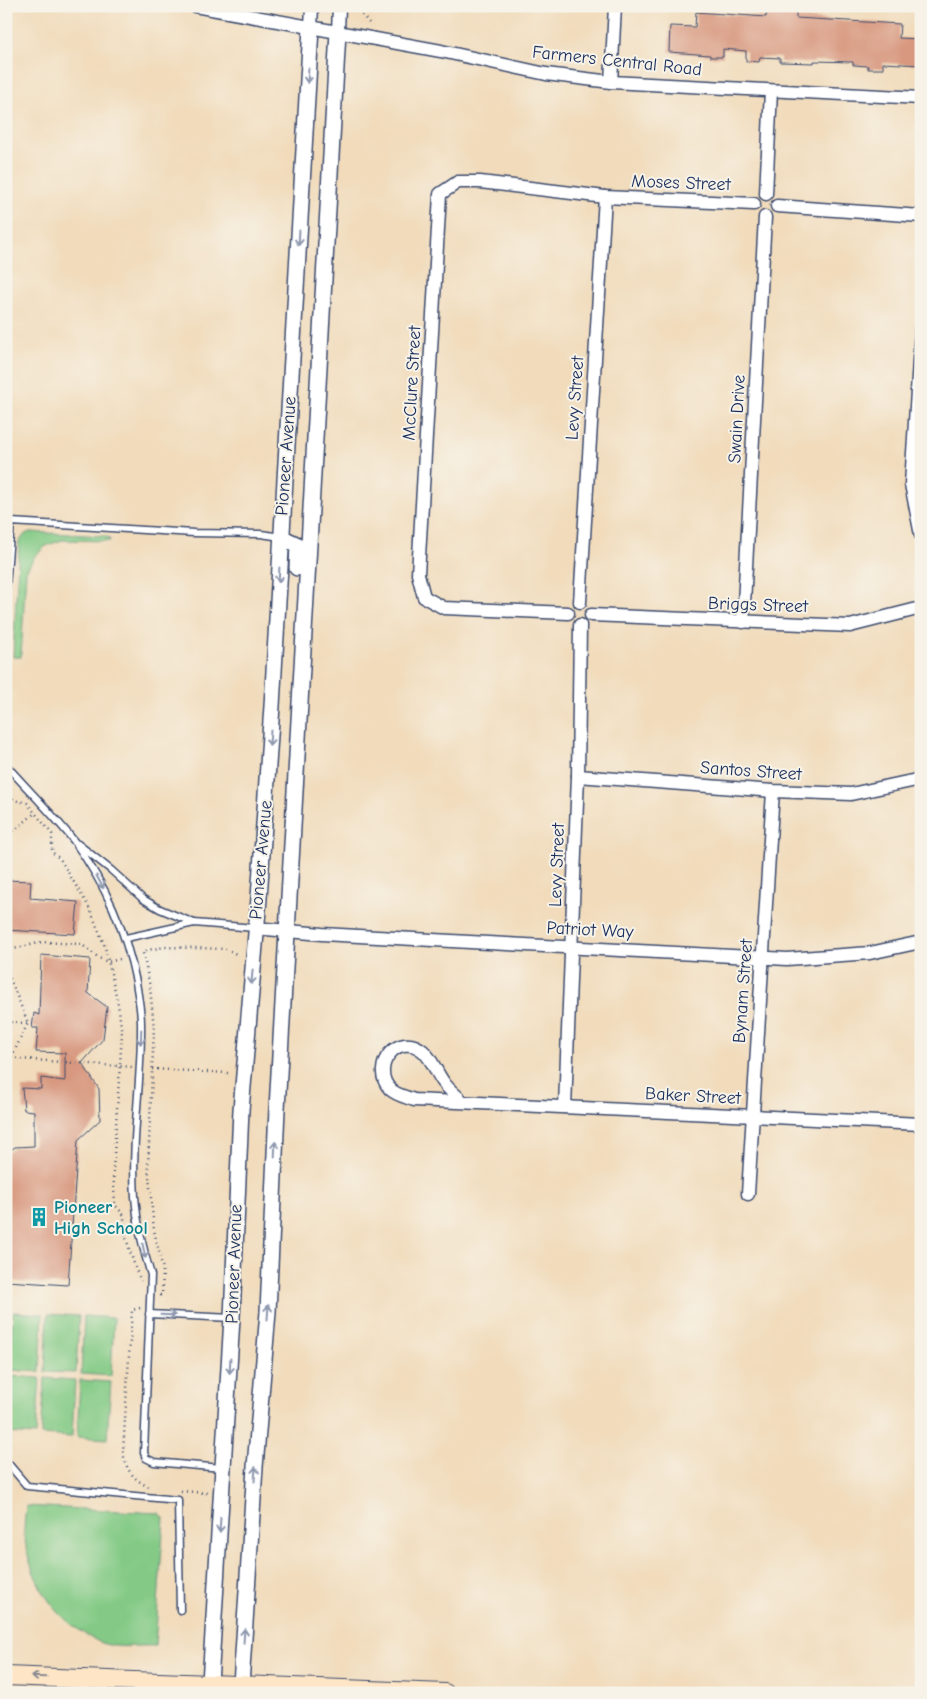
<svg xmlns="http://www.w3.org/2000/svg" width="927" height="1699" viewBox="0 0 927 1699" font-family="'Comic Neue',sans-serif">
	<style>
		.green { fill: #84ca86; stroke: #507c72 }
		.building { fill: #d8987f }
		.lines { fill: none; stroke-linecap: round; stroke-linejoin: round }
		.service-casing { stroke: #3b496c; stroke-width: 9 }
		.minor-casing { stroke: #3b496c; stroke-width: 15 }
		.tertiary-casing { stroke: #3b496c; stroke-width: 18 }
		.secondary-casing { stroke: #3b496c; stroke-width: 20 }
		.path { stroke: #3b496c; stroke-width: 2.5; stroke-dasharray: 1 4; stroke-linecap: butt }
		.service { stroke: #fff; stroke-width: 6 }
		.minor { stroke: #fff; stroke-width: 12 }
		.tertiary { stroke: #fff; stroke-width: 15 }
		.secondary { stroke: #fde5c5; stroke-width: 18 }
		.oneway { stroke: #8d97ae }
		.oneway2 { stroke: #8c8a92 }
		.labels { text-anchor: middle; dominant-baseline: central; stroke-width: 4; stroke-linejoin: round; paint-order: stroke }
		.street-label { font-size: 18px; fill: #1b2f5e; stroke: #f7f3e8 }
		.culture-label { font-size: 18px; font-weight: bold; fill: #0d838f; stroke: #f7f3e8; text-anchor: start }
	</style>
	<rect width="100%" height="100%" fill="#f7f3e8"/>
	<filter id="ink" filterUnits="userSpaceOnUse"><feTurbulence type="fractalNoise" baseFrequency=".02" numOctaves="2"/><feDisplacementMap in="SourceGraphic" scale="10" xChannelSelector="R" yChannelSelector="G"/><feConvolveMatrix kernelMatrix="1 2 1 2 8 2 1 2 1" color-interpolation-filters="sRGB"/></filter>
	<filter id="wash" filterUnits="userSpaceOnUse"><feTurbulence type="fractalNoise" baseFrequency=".0096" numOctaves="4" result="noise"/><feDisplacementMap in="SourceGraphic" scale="20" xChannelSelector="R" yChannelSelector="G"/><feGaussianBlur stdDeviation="1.12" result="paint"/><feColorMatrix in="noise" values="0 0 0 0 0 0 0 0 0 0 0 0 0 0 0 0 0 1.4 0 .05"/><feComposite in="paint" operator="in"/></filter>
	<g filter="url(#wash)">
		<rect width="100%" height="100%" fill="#f1dbbb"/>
		<g class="green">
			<polygon points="30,532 104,536 109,538 110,541 62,540 46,546 35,556 26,571 21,657 13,657 19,542 25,534"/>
			<polygon points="13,1312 43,1314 40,1372 9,1370"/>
			<polygon points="48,1314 79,1316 76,1373 45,1372"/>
			<polygon points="84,1316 114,1318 111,1376 81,1374"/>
			<polygon points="9,1376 40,1378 36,1435 6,1433"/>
			<polygon points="45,1378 75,1380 72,1437 41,1435"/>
			<polygon points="80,1380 111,1382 107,1439 77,1437"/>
			<path d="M26 1506 159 1513 164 1518 155 1646C141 1645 122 1648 109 1645 98 1643 84 1634 75 1627 45 1605 28 1570 24 1533 24 1524 25 1515 26 1506Z"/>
		</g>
		<g id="blocks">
			<g class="building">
				<polygon points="767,8 796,10 796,18 900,24 899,38 921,39 921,65 883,63 883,69 868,69 868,66 853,65 853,62 814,61 814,63 780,62 780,58 760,57 759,62 746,61 746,51 723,49 723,57 710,57 710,55 669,52 670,26 695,27 696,12 766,17"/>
				<polygon points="6,880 31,881 30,898 78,902 75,934 6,930"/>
				<polygon points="41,955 90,959 88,993 107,1007 103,1039 82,1063 99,1089 100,1120 78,1140 68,1285 6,1281 6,1153 15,1147 34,1146 34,1111 24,1110 22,1088 41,1089 41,1078 65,1081 65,1053 36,1052 38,1028 32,1028 34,1013 39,1015"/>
			</g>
		</g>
	</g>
	<g filter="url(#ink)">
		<use href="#blocks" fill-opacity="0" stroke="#3b496c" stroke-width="1"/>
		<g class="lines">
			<g class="service-casing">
				<g id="service">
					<polyline points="6,587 11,522 194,533 261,534 281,537"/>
					<path d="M6 765C28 790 54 815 74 841 106 886 125 928 136 982 138 996 141 1009 141 1023 142 1081 131 1139 135 1197 137 1223 143 1250 151 1275L144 1453 146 1458 154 1462 222 1468"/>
					<polyline points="78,844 111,870 143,899 160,909 194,923"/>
					<polyline points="126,938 194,923 255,928"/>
					<polyline points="149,1314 232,1318"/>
					<polyline points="6,1461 27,1486 178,1500 180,1610"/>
				</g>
			</g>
			<g class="minor-casing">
				<g id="minor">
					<polyline points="195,6 441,51 546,74 611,82 921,98"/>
					<polyline points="311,28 312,6"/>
					<polyline points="338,32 339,6"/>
					<polyline points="611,82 615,6"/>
					<polyline points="766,194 771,91"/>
					<polyline points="777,206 921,216"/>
					<polyline points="921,329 911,484 921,535"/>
					<polyline points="580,602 605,197"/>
					<polyline points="568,613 444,608 424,597 418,574 440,194 458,182 480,182 605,197 754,204"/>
					<polyline points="591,615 850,626 921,608"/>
					<polyline points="743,622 765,217"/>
					<polyline points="578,776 773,791 851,794 921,779"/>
					<polyline points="255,928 322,934 787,959 870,953 921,942"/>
					<path d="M463 1102C457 1096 449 1090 444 1083 436 1073 433 1060 423 1051 399 1030 369 1066 390 1089 396 1095 406 1097 414 1100L921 1124"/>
					<polyline points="565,1107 578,776 580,625"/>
					<polyline points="748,1194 773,791"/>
				</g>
			</g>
			<g class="tertiary-casing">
				<g id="tertiary">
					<polyline points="281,537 298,545 297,568"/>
					<polyline points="210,1683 232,1318 241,1110 259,898 272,706 311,28"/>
					<polyline points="241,1685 255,1467 268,1312 277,1109 338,32"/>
				</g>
			</g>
			<g class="secondary-casing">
				<polyline id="secondary" points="6,1676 445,1693"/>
			</g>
			<g class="path">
				<polyline points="357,6 362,15 369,23"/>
				<polyline points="6,791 14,800 27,803 52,834 52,852 60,859 90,909 105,947 118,1004 122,1034 113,1170 115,1205 124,1215 125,1235 136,1270 141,1281"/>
				<polyline points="6,838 35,813"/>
				<polyline points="6,951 42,942 81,944 99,958 108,962 120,959"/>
				<polyline points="6,969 28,1023 11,1058"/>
				<polyline points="6,1022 28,1023"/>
				<polyline points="6,1058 132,1067"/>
				<polyline points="152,1069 228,1073"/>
				<polyline points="160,1295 162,1295 163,1270 154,1230 148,1166 154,1028 150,987 143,953 147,950 165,947 226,949 236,954"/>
				<path d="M140 1308 132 1310 123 1451C125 1468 132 1479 149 1487"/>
				<polyline points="181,1491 207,1493"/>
			</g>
			<use href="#service" class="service"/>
			<use href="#minor" class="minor"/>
			<use href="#tertiary" class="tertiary"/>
			<use href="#secondary" class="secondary"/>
		</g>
		<defs><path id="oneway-shaft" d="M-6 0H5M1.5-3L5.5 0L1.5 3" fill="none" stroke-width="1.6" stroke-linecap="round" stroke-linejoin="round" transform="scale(1.25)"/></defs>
		<g class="oneway">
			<use href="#oneway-shaft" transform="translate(308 76) rotate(93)"/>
			<use href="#oneway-shaft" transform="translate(299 238) rotate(93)"/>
			<use href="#oneway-shaft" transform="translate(279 575) rotate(93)"/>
			<use href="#oneway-shaft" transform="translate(270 738) rotate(94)"/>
			<use href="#oneway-shaft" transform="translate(100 882) rotate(61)"/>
			<use href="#oneway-shaft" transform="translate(252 977) rotate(95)"/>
			<use href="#oneway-shaft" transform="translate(141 1037) rotate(92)"/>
			<use href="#oneway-shaft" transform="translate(275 1149) rotate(-88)"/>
			<use href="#oneway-shaft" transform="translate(144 1251) rotate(78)"/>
			<use href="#oneway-shaft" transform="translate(268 1312) rotate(-86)"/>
			<use href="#oneway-shaft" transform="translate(168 1315) rotate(2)"/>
			<use href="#oneway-shaft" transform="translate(230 1366) rotate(93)"/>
			<use href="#oneway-shaft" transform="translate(255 1474) rotate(-86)"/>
			<use href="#oneway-shaft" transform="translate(220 1525) rotate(94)"/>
			<use href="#oneway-shaft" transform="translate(244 1636) rotate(-86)"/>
		</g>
		<use class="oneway2" href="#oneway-shaft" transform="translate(39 1677) rotate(-178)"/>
	</g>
	<defs>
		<g id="building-bare" transform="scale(1.5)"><path d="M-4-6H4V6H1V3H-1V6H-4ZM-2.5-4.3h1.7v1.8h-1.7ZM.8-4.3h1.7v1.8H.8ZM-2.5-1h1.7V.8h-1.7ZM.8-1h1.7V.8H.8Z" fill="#0f9aa8" stroke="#f7f3e8" stroke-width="2.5" paint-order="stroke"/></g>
	</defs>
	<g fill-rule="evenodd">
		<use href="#building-bare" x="39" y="1217"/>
	</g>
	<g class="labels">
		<g class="street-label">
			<text transform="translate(617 61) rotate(6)">Farmers Central Road</text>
			<text transform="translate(681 183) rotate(2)">Moses Street</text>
			<text transform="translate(412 383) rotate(-87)">McClure Street</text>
			<text transform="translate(575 398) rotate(-86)">Levy Street</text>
			<text transform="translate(737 419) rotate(-87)">Swain Drive</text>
			<text transform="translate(286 456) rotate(-86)">Pioneer Avenue</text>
			<text transform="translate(758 605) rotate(2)">Briggs Street</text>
			<text transform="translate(751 771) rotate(4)">Santos Street</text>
			<text transform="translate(261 860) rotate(-85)">Pioneer Avenue</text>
			<text transform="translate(557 865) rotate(-88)">Levy Street</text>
			<text transform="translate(590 930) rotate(3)">Patriot Way</text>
			<text transform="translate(743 991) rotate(-86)">Bynam Street</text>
			<text transform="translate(693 1096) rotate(3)">Baker Street</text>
			<text transform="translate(234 1264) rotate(-88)">Pioneer Avenue</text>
		</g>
		<g class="culture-label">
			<text x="54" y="1207">Pioneer<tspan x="54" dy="21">High School</tspan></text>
		</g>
	</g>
	<rect width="927" height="1699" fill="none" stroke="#f7f3e8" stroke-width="25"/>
</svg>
